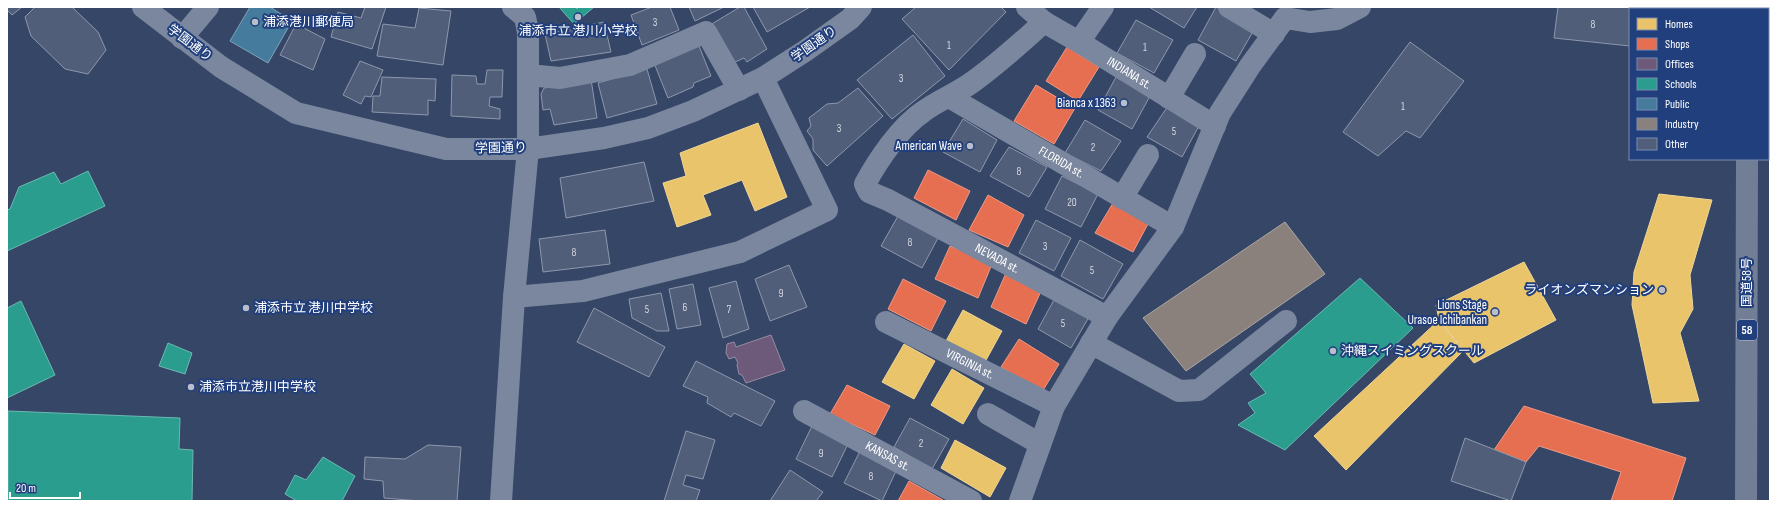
<svg xmlns="http://www.w3.org/2000/svg" width="1777" height="508" viewBox="0 0 1777 508" font-family="'Sofia Sans Condensed','Noto Sans JP',sans-serif">
	<style>
		.homes { fill: #e9c46a; stroke: #f0d697 }
		.shops { fill: #e76f51; stroke: #ee9a85 }
		.offices { fill: #6d597a; stroke: #998ba2 }
		.schools { fill: #2a9d8f; stroke: #6abab1 }
		.public { fill: #457b9d; stroke: #7da3ba }
		.industry { fill: #8a817c; stroke: #ada7a3 }
		.building { fill: #515e79; stroke: #8e98ad }
		.lines { fill: none; stroke-linecap: round; stroke-linejoin: round }
		.minor { stroke: #7a879e; stroke-width: 22 }
		.highway { stroke: #727d96; stroke-width: 22 }
		.poi-dot { fill: #b9beca; stroke: #213f7c; stroke-width: 1.5 }
		.labels { text-anchor: middle; dominant-baseline: central; stroke-width: 4; stroke-linejoin: round; paint-order: stroke }
		.number-label { font-size: 11px; fill: #d4d7de }
		.shield { fill: #213f7c; stroke: #bcc5d8; stroke-width: 1 }
		.shield-label { font-size: 12px; font-weight: bold; fill: #fff }
		.poi-label { font-size: 13px; fill: #fff; stroke: #213f7c; text-anchor: start }
		.street-label { font-size: 13px; fill: #fff; stroke: #213f7c }
	</style>
	<rect width="100%" height="100%" fill="#364667"/>
	<g class="homes">
		<polygon points="758,123 787,197 755,211 742,180 703,195 711,215 677,227 663,183 686,176 680,153"/>
		<polygon points="1659,194 1712,200 1690,275 1693,309 1680,333 1699,401 1653,403 1632,305 1634,272"/>
		<polygon points="1524,262 1556,320 1474,363 1439,320 1436,305"/>
		<polygon points="963,310 1002,331 985,362 946,341"/>
		<polygon points="1439,320 1463,351 1346,470 1314,436"/>
		<polygon points="904,344 935,361 914,399 882,382"/>
		<polygon points="952,369 984,388 963,424 931,405"/>
		<polygon points="955,440 1006,468 990,497 941,468"/>
	</g>
	<g class="shops">
		<polygon points="1067,47 1099,67 1078,101 1046,81"/>
		<polygon points="1036,85 1075,108 1054,144 1014,121"/>
		<polygon points="928,170 970,191 956,220 914,198"/>
		<polygon points="988,195 1024,215 1008,247 969,230"/>
		<polygon points="1113,203 1149,222 1133,252 1095,233"/>
		<polygon points="950,246 992,264 978,298 935,279"/>
		<polygon points="1006,273 1042,289 1026,324 991,307"/>
		<polygon points="903,279 946,301 931,331 888,309"/>
		<polygon points="1019,339 1059,364 1042,392 1001,367"/>
		<polygon points="847,385 890,406 875,435 830,414"/>
		<polygon points="1524,406 1686,458 1672,501 1611,501 1621,472 1539,446 1526,462 1494,450"/>
		<polygon points="909,481 943,500 942,501 898,501"/>
	</g>
	<polygon class="offices" points="771,335 785,370 746,383 742,375 739,374 737,365 738,363 735,357 729,359 726,353 727,344 734,342 736,347"/>
	<g class="schools">
		<polygon points="559,7 575,7 577,9 579,7 594,7 574,24"/>
		<polygon points="88,171 105,206 7,251 7,210 10,209 19,187 54,172 61,184"/>
		<polygon points="1360,278 1413,328 1285,450 1238,425 1255,413 1248,403 1266,393 1250,374"/>
		<polygon points="21,301 55,375 7,398 7,308"/>
		<polygon points="168,343 192,353 185,374 159,366"/>
		<polygon points="8,411 180,418 179,449 193,450 192,501 8,501"/>
		<polygon points="323,457 355,476 342,501 297,501 285,494 295,475 306,480"/>
	</g>
	<polygon class="public" points="250,7 270,7 292,21 268,63 230,41"/>
	<polygon class="industry" points="1285,222 1325,274 1186,371 1143,318"/>
	<g class="building">
		<polygon points="7,7 22,7 12,15 7,10"/>
		<polygon points="35,7 72,7 98,32 106,50 88,74 65,69 31,36 25,17"/>
		<polygon points="365,7 386,7 372,49 331,37 338,12 361,18"/>
		<polygon points="652,7 670,7 679,30 642,45 631,15"/>
		<polygon points="689,7 724,7 695,21"/>
		<polygon points="740,7 744,7 767,49 747,62 744,58 733,63 710,25"/>
		<polygon points="753,7 810,7 767,32"/>
		<polygon points="916,7 1001,7 1006,12 949,70 902,19"/>
		<polygon points="1149,7 1197,7 1184,28"/>
		<polygon points="1216,7 1255,28 1236,61 1198,40"/>
		<polygon points="1558,7 1658,7 1658,9 1630,9 1630,46 1554,38"/>
		<polygon points="419,8 451,11 443,65 377,56 383,24 415,28"/>
		<polygon points="1136,20 1173,40 1154,73 1117,53"/>
		<polygon points="604,22 611,52 551,61 545,34"/>
		<polygon points="296,24 325,39 313,70 280,55"/>
		<polygon points="913,35 945,76 892,119 857,80"/>
		<polygon points="1410,42 1464,81 1420,138 1406,131 1378,156 1343,132"/>
		<polygon points="699,46 711,76 694,83 693,87 668,98 654,63"/>
		<polygon points="360,61 383,70 371,97 365,96 361,104 343,95"/>
		<polygon points="647,69 657,104 607,118 598,83"/>
		<polygon points="487,70 503,70 502,97 490,97 489,106 500,109 500,119 451,116 452,75 476,76 477,84 485,84"/>
		<polygon points="382,77 436,79 435,101 428,100 428,115 372,112 373,96 380,96"/>
		<polygon points="1116,77 1150,96 1132,129 1098,110"/>
		<polygon points="591,79 597,118 554,125 550,109 543,110 541,94 544,88"/>
		<polygon points="858,88 883,116 827,166 813,150 813,139 807,131 811,126 809,118 827,104 838,103"/>
		<polygon points="1168,106 1200,124 1182,157 1147,137"/>
		<polygon points="963,119 997,140 980,172 943,152"/>
		<polygon points="1085,120 1121,141 1101,171 1065,153"/>
		<polygon points="1009,147 1047,167 1029,197 990,176"/>
		<polygon points="644,162 654,201 566,218 560,178"/>
		<polygon points="1062,176 1098,194 1081,227 1045,209"/>
		<polygon points="898,216 938,238 922,268 881,246"/>
		<polygon points="1036,220 1071,238 1054,271 1019,253"/>
		<polygon points="605,230 610,264 543,272 539,239"/>
		<polygon points="1080,240 1123,264 1103,299 1061,276"/>
		<polygon points="789,265 807,307 770,321 755,279"/>
		<polygon points="736,281 749,329 723,338 709,288"/>
		<polygon points="693,284 701,325 677,329 669,289"/>
		<polygon points="661,293 669,331 657,331 632,318 629,299"/>
		<polygon points="1055,298 1089,317 1071,348 1038,329"/>
		<polygon points="594,308 665,347 649,377 577,342"/>
		<polygon points="696,361 775,401 761,426 734,413 731,417 707,403 708,397 683,386"/>
		<polygon points="910,418 949,439 932,469 894,447"/>
		<polygon points="812,426 847,446 832,477 796,459"/>
		<polygon points="686,431 715,440 703,479 686,475 683,485 700,490 696,501 664,501"/>
		<polygon points="1465,438 1526,462 1511,501 1451,481"/>
		<polygon points="428,445 461,447 457,501 420,501 384,498 383,481 364,479 365,457 405,459"/>
		<polygon points="860,451 897,469 882,501 844,483"/>
		<polygon points="790,470 823,492 816,501 770,501"/>
	</g>
	<g class="lines">
		<g class="minor">
			<polyline points="143,7 221,67 296,113 446,149 528,149 604,138 648,128 693,111 763,78 805,51 850,19 861,7"/>
			<path id="s1" d="M1027 7 1044 22 1079 42 1215 126"/>
			<polyline points="1229,7 1274,34"/>
			<path id="s2" d="M1044 22C1021 43 999 63 974 81 958 93 939 100 924 111 900 127 878 160 865 184L869 192 888 200 1107 317"/>
			<polyline points="182,38 208,7"/>
			<polyline points="1079,42 1103,7"/>
			<polyline points="528,75 560,78 630,65 706,32 739,90"/>
			<path id="s3" d="M949 97 1173 227"/>
			<polyline points="1169,98 1195,54"/>
			<polyline points="1122,198 1148,155"/>
			<polyline points="514,297 583,291 740,252 827,210 763,78"/>
			<path id="s4" d="M886 322 1054 406"/>
			<polyline points="1091,343 1179,391 1199,390 1286,321"/>
			<path id="s5" d="M804 411 971 501"/>
			<polyline points="988,414 1040,444"/>
			<polyline points="501,501 514,297 528,149 528,32 525,17 513,7"/>
			<polyline points="1020,501 1054,406 1107,317 1173,227 1220,113 1250,66 1285,18 1310,22 1337,19 1360,7"/>
		</g>
		<g class="highway">
			<polyline points="1748,9 1748,7"/>
			<polyline points="1746,501 1747,159"/>
		</g>
	</g>
	<g class="poi-dot">
		<circle cx="578" cy="17" r="4"/>
		<circle cx="255" cy="22" r="4"/>
		<circle cx="1124" cy="103" r="4"/>
		<circle cx="970" cy="146" r="4"/>
		<circle cx="1662" cy="290" r="4"/>
		<circle cx="246" cy="308" r="4"/>
		<circle cx="1495" cy="312" r="4"/>
		<circle cx="1333" cy="351" r="4"/>
		<circle cx="191" cy="387" r="4"/>
	</g>
	<g class="labels">
		<g class="number-label">
			<text x="655" y="22">3</text>
			<text x="1593" y="24">8</text>
			<text x="949" y="45">1</text>
			<text x="1145" y="47">1</text>
			<text x="901" y="78">3</text>
			<text x="1403" y="106">1</text>
			<text x="839" y="128">3</text>
			<text x="1174" y="131">5</text>
			<text x="1093" y="147">2</text>
			<text x="1019" y="171">8</text>
			<text x="1072" y="202">20</text>
			<text x="910" y="242">8</text>
			<text x="1045" y="246">3</text>
			<text x="574" y="252">8</text>
			<text x="1092" y="270">5</text>
			<text x="781" y="293">9</text>
			<text x="685" y="307">6</text>
			<text x="647" y="309">5</text>
			<text x="729" y="309">7</text>
			<text x="1063" y="323">5</text>
			<text x="921" y="443">2</text>
			<text x="821" y="453">9</text>
			<text x="871" y="476">8</text>
		</g>
		<rect class="shield" x="1737" y="320" width="20" height="20" rx="3"/>
		<g class="shield-label">
			<text x="1747" y="330">58</text>
		</g>
		<g class="poi-label">
			<text x="263" y="22">浦添港川郵便局</text>
			<text x="578" y="31" text-anchor="middle">浦添市立 港川小学校</text>
			<text x="1116" y="103" text-anchor="end">Bianca x 1363</text>
			<text x="962" y="146" text-anchor="end">American Wave</text>
			<text x="1654" y="290" text-anchor="end">ライオンズマンション</text>
			<text x="1487" y="305" text-anchor="end">Lions Stage<tspan x="1487" dy="15">Urasoe Ichibankan</tspan></text>
			<text x="254" y="308">浦添市立 港川中学校</text>
			<text x="1341" y="351">沖縄スイミングスクール</text>
			<text x="199" y="387">浦添市立港川中学校</text>
		</g>
		<g class="street-label">
			<text transform="translate(190 43) rotate(37)">学園通り</text>
			<text transform="translate(814 44) rotate(-35)">学園通り</text>
			<text stroke="none"><textPath href="#s1" startOffset="122">INDIANA st.</textPath></text>
			<text transform="translate(501 148) rotate(-1)">学園通り</text>
			<text stroke="none"><textPath href="#s3" startOffset="130">FLORIDA st.</textPath></text>
			<text stroke="none"><textPath href="#s2" startOffset="398">NEVADA st.</textPath></text>
			<text transform="translate(1747 282) rotate(-90)">国道58号</text>
			<text stroke="none"><textPath href="#s4" startOffset="94">VIRGINIA st.</textPath></text>
			<text stroke="none"><textPath href="#s5" startOffset="95">KANSAS st.</textPath></text>
		</g>
	</g>
	<rect width="1777" height="508" fill="none" stroke="#ffffff" stroke-width="16"/>
	<rect x="1629" y="8" width="140" height="152" fill="#213f7c" stroke="#7a8cb0"/>
	<rect x="1637" y="18" width="20" height="12" fill="#e9c46a" stroke="#7a8cb0"/>
	<text x="1665" y="28" font-size="12" fill="#ffffff">Homes</text>
	<rect x="1637" y="38" width="20" height="12" fill="#e76f51" stroke="#7a8cb0"/>
	<text x="1665" y="48" font-size="12" fill="#ffffff">Shops</text>
	<rect x="1637" y="58" width="20" height="12" fill="#6d597a" stroke="#7a8cb0"/>
	<text x="1665" y="68" font-size="12" fill="#ffffff">Offices</text>
	<rect x="1637" y="78" width="20" height="12" fill="#2a9d8f" stroke="#7a8cb0"/>
	<text x="1665" y="88" font-size="12" fill="#ffffff">Schools</text>
	<rect x="1637" y="98" width="20" height="12" fill="#457b9d" stroke="#7a8cb0"/>
	<text x="1665" y="108" font-size="12" fill="#ffffff">Public</text>
	<rect x="1637" y="118" width="20" height="12" fill="#8a817c" stroke="#7a8cb0"/>
	<text x="1665" y="128" font-size="12" fill="#ffffff">Industry</text>
	<rect x="1637" y="138" width="20" height="12" fill="#515e79" stroke="#7a8cb0"/>
	<text x="1665" y="148" font-size="12" fill="#ffffff">Other</text>
	<path d="M10 492v6h70v-6" fill="none" stroke="#ffffff" stroke-width="2"/>
	<text x="16" y="492" font-size="12" fill="#ffffff" stroke="#213f7c" stroke-width="3" paint-order="stroke">20 m</text>
</svg>
